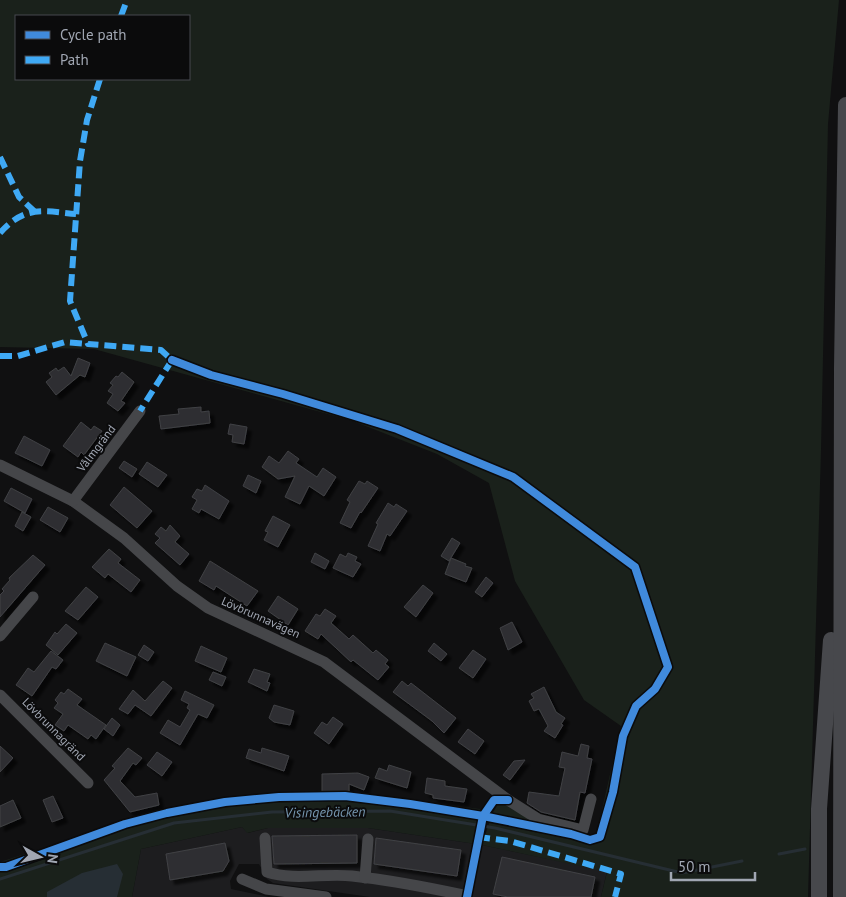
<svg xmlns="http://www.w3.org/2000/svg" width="846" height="897" viewBox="0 0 846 897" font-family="'PT Sans',sans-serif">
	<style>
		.built { fill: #1d1d1f }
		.green { fill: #1a211b; fill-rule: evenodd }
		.water { fill: #262e34 }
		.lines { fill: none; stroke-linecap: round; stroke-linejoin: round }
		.stream { stroke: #262e34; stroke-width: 3 }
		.building { fill: #2f2f31; stroke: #404145; filter: url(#shadow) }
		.minor { stroke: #454649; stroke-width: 11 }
		.highway { stroke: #47484c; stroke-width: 16 }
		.quiet { stroke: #3fa9f5; stroke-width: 6; stroke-dasharray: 12 6; stroke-linecap: butt }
		.cycleway-casing { stroke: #0b0b0c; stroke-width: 11 }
		.cycleway { stroke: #408adc; stroke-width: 8 }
		.labels { text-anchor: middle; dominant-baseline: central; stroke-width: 4; stroke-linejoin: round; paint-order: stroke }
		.street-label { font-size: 12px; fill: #a1a7b3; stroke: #0b0b0c }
		.water-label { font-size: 14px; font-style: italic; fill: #7696af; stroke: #0b0b0c }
	</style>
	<defs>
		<filter id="shadow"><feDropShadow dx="4.5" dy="4.5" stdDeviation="1" flood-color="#0009"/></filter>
	</defs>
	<rect width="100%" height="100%" fill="#101011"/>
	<g class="built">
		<polygon points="242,827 248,833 268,828 368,828 476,844 463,897 370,897 273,883 267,879 259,864 239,864 230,881 231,889 269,897 132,897 141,849"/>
		<polygon points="482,845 607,871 601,897 472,897"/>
	</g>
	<g class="green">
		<path d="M0 0H839L828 124 821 450 808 897H601L607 872 482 845 492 814 498 804H507L532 822 596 836 621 726 584 700 515 581 489 483 437 454 353 421 94 349 0 347ZM16 16H189V79H16Z"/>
		<polygon points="322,792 349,792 480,809 476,844 368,828 268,828 247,833 242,827 141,849 132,897 0,897 0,862 127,821 184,805 253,795"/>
	</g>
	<polygon class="water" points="117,864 123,874 117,897 47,897 47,892 82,873"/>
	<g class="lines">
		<g class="stream">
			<polyline points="779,854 805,849"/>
			<polyline points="0,879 174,823 272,812 390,811 495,828 682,873 742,861"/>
		</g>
	</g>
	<g class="building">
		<polygon points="78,358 90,363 85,377 80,375 56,395 46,382 52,377 49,373 56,368 58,371 64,367 71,376"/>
		<polygon points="122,372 134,382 121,401 125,403 118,411 107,403 113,394 108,391 113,385 110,383 116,376 118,377"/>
		<polygon points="201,407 201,412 209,411 210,423 161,429 159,416 179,414 178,409"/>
		<polygon points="81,422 91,430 94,426 102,431 84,455 81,452 78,457 63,446"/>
		<polygon points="230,424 247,427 244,444 232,442 233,435 228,434"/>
		<polygon points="24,436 50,450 42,466 15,453"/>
		<polygon points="288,451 299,459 296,463 317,477 323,468 336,477 324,496 309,486 300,504 285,497 295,476 278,479 262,467 269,456 279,463"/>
		<polygon points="124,461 137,469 132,477 119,468"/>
		<polygon points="147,462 167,475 158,487 139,474"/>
		<polygon points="248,475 261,481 256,493 243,486"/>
		<polygon points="359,481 365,484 367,481 378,488 361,513 360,512 351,528 340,523 350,502 347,500"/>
		<polygon points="205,485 229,501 219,519 201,509 199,513 192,509 197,500 192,497 197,489 202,491"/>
		<polygon points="124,487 152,511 137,528 110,505"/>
		<polygon points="11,488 32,499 25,513 4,501"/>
		<polygon points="388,503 394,507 396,504 407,511 390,536 387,534 380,551 368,546 378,524 376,523"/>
		<polygon points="48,507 68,518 60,532 40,520"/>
		<polygon points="22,512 31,517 23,531 15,526"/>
		<polygon points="273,516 290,525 278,547 264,540 268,532 265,531"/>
		<polygon points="170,525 180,536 175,542 189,554 180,565 155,543 160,538 155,534 161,527 166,531"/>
		<polygon points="452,538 460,543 449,561 441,556"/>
		<polygon points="109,549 121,559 118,563 140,580 131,592 108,574 105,578 92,567"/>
		<polygon points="315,553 329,561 325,569 311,562"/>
		<polygon points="348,553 357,557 355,561 361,564 353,577 333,568 340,554 346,557"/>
		<polygon points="33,555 45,565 0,617 0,595 4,591 2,589 10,580 9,578"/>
		<polygon points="451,558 466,564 465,566 472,568 466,582 445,574"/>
		<polygon points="210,561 258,591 247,606 216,586 214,590 199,581"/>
		<polygon points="486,577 493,583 482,597 475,592"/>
		<polygon points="423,585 433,593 416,617 404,607"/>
		<polygon points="86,587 98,597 78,620 65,611"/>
		<polygon points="278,596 298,609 288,625 268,611"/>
		<polygon points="325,609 336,616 331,623 349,639 353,635 373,653 376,650 388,660 385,664 389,667 378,680 353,660 351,662 321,634 318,639 305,631 316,614 320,616"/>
		<polygon points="512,622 522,642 508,650 500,628"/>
		<polygon points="66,624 77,633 58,655 46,645 55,632 57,634"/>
		<polygon points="105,643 136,657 127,676 96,661"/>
		<polygon points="434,643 447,654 441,661 428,651"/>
		<polygon points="144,645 154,652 148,661 138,655"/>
		<polygon points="201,646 227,658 221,672 195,661"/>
		<polygon points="473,650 486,659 473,678 459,668"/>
		<polygon points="51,651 63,660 56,669 52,667 32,696 16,685 28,668 34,672"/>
		<polygon points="254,669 270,674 267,682 270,683 267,691 248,682"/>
		<polygon points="213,672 226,677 222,686 209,680"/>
		<polygon points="163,681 172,688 151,716 135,705 128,714 119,709 133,690 145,701"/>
		<polygon points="402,681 408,686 411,683 456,718 444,733 432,721 393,692"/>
		<polygon points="544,687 556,712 565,718 561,724 563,725 555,738 544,731 548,726 539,709 534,711 529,701 534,698 531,694"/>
		<polygon points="68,689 82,699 77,705 106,725 96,739 91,735 88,739 68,725 64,731 55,725 63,714 54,708 58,703 55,700 61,692 64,694"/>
		<polygon points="185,691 214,705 207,718 198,714 180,745 160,733 168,720 180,727 190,710 187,708 189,704 181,700"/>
		<polygon points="274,705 294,711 290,725 274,722 269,718"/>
		<polygon points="333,717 343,724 329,744 314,733 322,722 327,725"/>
		<polygon points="112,718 120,725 113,736 104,729"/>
		<polygon points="468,729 484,741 475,754 458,742"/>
		<polygon points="581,744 589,746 587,758 592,759 585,793 580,792 575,820 541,812 527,803 529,792 559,796 565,768 559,767 562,752 578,756"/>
		<polygon points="0,746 13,758 0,772"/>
		<polygon points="128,748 142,758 136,765 133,763 120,781 135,797 157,793 159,805 130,812 104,780 115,768 112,766"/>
		<polygon points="262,748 289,756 284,771 246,758 249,749 261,753"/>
		<polygon points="157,752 172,762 162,776 147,765"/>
		<polygon points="525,760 510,780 503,775 514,761"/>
		<polygon points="389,765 411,772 407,788 375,778 379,768 387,771"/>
		<polygon points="358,773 369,777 364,790 349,784 349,792 322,792 322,774"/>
		<polygon points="427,778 445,781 445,786 467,789 464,802 433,798 433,795 425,793"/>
		<polygon points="53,796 63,818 52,822 43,800"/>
		<polygon points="13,800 21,818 0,827 0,806"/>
		<polygon points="357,835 357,863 274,864 272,836"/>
		<polygon points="376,838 461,850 457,876 374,864"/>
		<polygon points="225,843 229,861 223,871 170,880 166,854"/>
		<polygon points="502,857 595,877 591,897 508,897 493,894"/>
	</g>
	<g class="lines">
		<g class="minor">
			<polyline points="0,465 73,501 124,538 177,586 208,608 324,662 508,800 538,819 583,830 591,799"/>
			<polyline points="73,501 140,411"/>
			<polyline points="0,636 33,597"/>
			<polyline points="0,695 88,783"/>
			<path d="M265 838 267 872C294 881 324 873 352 876 389 880 426 887 463 895"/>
			<polyline points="365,878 368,839"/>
			<polyline points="242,879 266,889 326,897"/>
		</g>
		<g class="highway">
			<polyline points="819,897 819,809 831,640"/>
			<polyline points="841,897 842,369 846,105"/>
		</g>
		<g class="quiet">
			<polyline points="121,16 127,0"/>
			<polyline points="100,79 87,120 80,161 70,301 88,344 161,350 172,360 140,411"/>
			<polyline points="0,157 19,197 34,211"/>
			<path d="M0 233C25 205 43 211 76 214"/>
			<polyline points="0,356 18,356 65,342 88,344"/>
			<polyline points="478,837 510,841 621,874 615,897"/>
		</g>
		<g class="cycleway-casing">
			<g id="cycleway">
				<polyline points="0,867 6,867 125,824 167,813 225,802 279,797 345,796 410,804 483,816 571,834 590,840 600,837 613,792 623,736 636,706 655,689 668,667 635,567 513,477 397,429 283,394 211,375 172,360"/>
				<polyline points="467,897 483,816 494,800 508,800"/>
			</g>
		</g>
		<use href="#cycleway" class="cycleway"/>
	</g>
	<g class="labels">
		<g class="street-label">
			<text transform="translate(96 448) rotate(-53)">Vålmgränd</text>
			<text transform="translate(261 617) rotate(24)">Lövbrunnavägen</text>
			<text transform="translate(54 729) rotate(45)">Lövbrunnagränd</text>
		</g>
		<g class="water-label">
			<text transform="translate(325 812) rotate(-1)">Visingebäcken</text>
		</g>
	</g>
	<rect x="15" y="15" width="175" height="65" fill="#0b0b0c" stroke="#47494f"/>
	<rect x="25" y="31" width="25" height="8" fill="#408adc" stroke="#47494f"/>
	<text x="60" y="40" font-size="15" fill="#a1a7b3">Cycle path</text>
	<rect x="25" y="56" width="25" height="8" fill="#3fa9f5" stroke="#47494f"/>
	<text x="60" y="65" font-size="15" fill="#a1a7b3">Path</text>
	<g transform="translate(40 857) rotate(98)" stroke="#0b0b0c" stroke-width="4" paint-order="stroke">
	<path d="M0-4L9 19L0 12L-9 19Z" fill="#a1a7b3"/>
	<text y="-8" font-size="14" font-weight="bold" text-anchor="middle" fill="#a1a7b3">N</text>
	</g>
	<path d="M671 872v8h84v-8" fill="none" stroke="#a1a7b3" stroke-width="2.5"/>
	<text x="678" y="872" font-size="15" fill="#a1a7b3" stroke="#0b0b0c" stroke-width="4" paint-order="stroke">50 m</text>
</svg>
